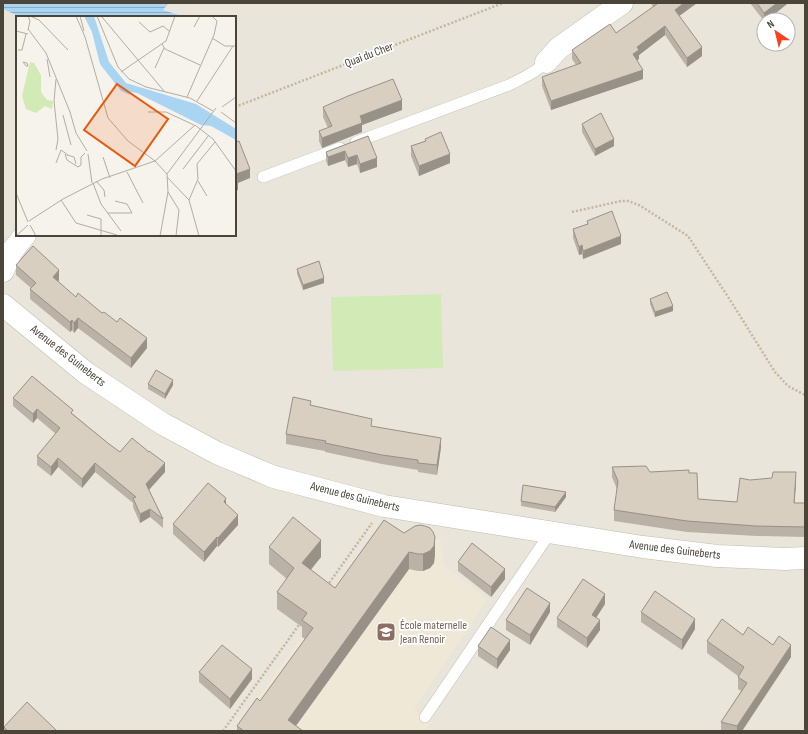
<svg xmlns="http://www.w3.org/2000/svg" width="808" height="734" viewBox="0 0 808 734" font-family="'Sofia Sans Condensed',sans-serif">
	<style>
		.residential { fill: #eae5da; fill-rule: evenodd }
		.education { fill: #efe8d6 }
		.green { fill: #d2eab5 }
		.water { fill: url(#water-rules) }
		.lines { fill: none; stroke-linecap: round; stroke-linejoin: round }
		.service-casing { stroke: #c2bbae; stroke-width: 12 }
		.minor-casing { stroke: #c2bbae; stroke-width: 23 }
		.tertiary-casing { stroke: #c2bbae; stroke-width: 23 }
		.path { stroke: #c4b79f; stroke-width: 2.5; stroke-dasharray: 2 2; stroke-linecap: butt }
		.service { stroke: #fff; stroke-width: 11 }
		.minor { stroke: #fff; stroke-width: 22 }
		.tertiary { stroke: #fff; stroke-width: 22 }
		.wall { fill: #bab2a6 }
		.shaded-wall { fill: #979187 }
		.building { fill: #d8cfc1; stroke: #979187 }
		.labels { text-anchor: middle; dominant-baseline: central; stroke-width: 3.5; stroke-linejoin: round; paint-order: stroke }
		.street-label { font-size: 12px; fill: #4b4439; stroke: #fff }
		.education-label { font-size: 12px; fill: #785e54; stroke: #fff; text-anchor: start }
		.inset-road { fill: none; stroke: #b2ada4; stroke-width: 1 }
		.view { fill: #e8590c; fill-opacity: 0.15; stroke: #e8590c; stroke-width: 2 }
		.inset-edge { fill: none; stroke: #4b4439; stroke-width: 2 }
	</style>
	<defs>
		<pattern id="water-rules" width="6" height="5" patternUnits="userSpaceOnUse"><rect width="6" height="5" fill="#a9d4f2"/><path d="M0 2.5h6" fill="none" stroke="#8caec5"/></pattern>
	</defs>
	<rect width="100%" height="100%" fill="#f6f3ec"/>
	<path class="residential" d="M169 3H805V731H3V9L20 17H17V235H235V17H186L163 10ZM764 20H788V44H764Z"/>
	<polygon class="education" points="380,529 440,539 445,566 487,599 414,709 432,721 425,731 234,731"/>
	<polygon class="green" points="441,294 443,368 333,371 331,297"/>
	<polygon class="water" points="3,3 169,3 163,10 186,17 20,17 3,9"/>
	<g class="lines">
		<g class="service-casing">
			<g id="service">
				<path d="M356 142 509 85C522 78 536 73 546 62"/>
				<polyline points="263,177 340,148"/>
				<polyline points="425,717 550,533"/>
			</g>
		</g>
		<g class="minor-casing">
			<g id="minor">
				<polyline points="546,62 559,48 622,3"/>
				<polyline points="3,271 12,251 25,235"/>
			</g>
		</g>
		<g class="tertiary-casing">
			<polyline id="tertiary" points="3,305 86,373 163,424 217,453 274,477 384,506 643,547 717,556 785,559 805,558"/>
		</g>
		<g class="path">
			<polyline points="235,107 503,3"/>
			<polyline points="572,212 621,201 628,201 639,205 688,236 732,303 775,372 788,386 805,395"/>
			<polyline points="327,586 372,523"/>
			<polyline points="223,731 301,622"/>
		</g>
		<use href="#service" class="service"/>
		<use href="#minor" class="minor"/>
		<use href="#tertiary" class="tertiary"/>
	</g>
	<g class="wall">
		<polygon points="651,3 697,3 679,16 702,56 687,67 665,35 639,55 639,59 637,60 643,79 551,110 542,86 542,77 576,65 572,59 572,50 616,33 653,7"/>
		<polygon points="750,3 787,3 787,4 767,20 764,20 764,21"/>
		<polygon points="323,107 402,110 362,125 362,132 322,148 319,141 319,131 328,128 323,117"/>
		<polygon points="582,124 614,146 595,156 582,132"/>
		<polygon points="368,136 377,167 360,173 357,164 348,167 345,160 328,166 326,161 326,152"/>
		<polygon points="425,139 450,163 419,176 411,156 411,146 425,141"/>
		<polygon points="587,221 621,244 583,259 582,254 579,255 573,238 573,229 587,224"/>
		<polygon points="16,265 59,280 58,282 76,297 102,313 147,348 131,368 78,328 74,333 72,330 70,332 30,299 30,289 31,288 16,275"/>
		<polygon points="297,269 324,283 303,290 297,274"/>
		<polygon points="650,299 673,311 655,317 650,304"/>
		<polygon points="148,384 173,385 165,399 148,389"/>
		<polygon points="13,398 73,414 109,444 120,452 165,472 149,490 163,519 163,528 150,517 140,523 133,507 133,503 95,472 82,488 58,467 51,476 37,465 37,456 56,434 37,418 33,423 13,406"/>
		<polygon points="311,405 372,426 441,447 437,475 418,472 418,470 382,464 325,452 325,451 286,444 286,434"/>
		<polygon points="612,467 650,472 689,473 698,499 737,502 750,480 796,483 794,503 805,503 805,537 756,536 687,532 614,521 614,510 617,489 612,477"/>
		<polygon points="566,497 555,512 521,506 521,501"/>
		<polygon points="226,504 238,525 218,547 217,546 204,562 173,534 173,524"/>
		<polygon points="384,520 435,554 434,563 430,568 423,571 418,571 409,569 296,726 303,731 237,731 237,726 260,701 305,639 302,637 302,627 277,609 277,592 287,579 269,564 269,547 321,557 311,570 335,588"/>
		<polygon points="458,562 505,579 491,597 458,571"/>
		<polygon points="605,604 596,618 600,630 587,648 557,627 557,618"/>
		<polygon points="550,612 530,645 506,630 506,620"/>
		<polygon points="641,612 695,629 682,650 641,622"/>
		<polygon points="743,635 773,645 791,657 742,731 721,731 721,722 741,691 738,689 738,676 707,653 707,641"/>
		<polygon points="478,646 510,650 497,669 478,656"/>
		<polygon points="199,672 252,679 230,709 199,682"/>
		<polygon points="805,713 805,725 804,725 804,715"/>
		<polygon points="4,727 57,731 4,731"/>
	</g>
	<g class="shaded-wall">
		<polygon points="684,3 697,3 675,19 675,10"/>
		<polygon points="777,3 787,3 787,4 767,20 764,20 764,13"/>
		<polygon points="665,26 665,35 639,55 639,59 633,63 633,54 637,47"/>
		<polygon points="702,47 702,56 687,67 687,58"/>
		<polygon points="643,70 643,79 551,110 551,101"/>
		<polygon points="402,100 402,110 362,125 362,132 322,148 322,138 360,116"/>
		<polygon points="614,139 614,146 595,156 595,149"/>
		<polygon points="345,151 345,160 328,166 328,157"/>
		<polygon points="450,154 450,163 419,176 419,166"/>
		<polygon points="357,155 357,164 348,167 348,158"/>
		<polygon points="377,158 377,167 360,173 360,164"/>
		<polygon points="250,169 250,178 238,183 238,190 235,191 235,181 236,174"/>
		<polygon points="621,236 621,244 583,259 583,251"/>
		<polygon points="582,245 582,254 579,255 579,247"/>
		<polygon points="59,270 59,280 53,287 53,277"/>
		<polygon points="324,278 324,283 303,290 303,285"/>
		<polygon points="673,306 673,311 655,317 655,312"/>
		<polygon points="78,318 78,328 74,333 74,323"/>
		<polygon points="72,320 72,330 70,332 70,322"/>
		<polygon points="147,338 147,348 131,368 131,358"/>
		<polygon points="173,380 173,385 165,399 165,394"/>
		<polygon points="37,409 37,418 33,423 33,414"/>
		<polygon points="441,438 441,447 437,475 437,465"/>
		<polygon points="58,458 58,467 51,476 51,467"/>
		<polygon points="95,463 95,472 82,488 82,479"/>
		<polygon points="165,463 165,472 146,493 146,484"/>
		<polygon points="796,472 796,483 794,513 794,503"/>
		<polygon points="566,492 566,497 555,512 555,507"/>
		<polygon points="226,498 226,508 224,502"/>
		<polygon points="150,509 150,517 140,523 140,514"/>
		<polygon points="238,515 238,525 218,547 218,538"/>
		<polygon points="217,537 217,546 204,562 204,552"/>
		<polygon points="435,537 435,554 434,563 430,568 423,571 423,554"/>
		<polygon points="321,540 321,557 302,580 302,563"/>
		<polygon points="409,552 409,569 292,731 288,720"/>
		<polygon points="505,569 505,579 491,597 491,587"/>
		<polygon points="605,594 605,604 592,624 592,615"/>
		<polygon points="550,603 550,612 530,645 530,635"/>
		<polygon points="695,619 695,629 682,650 682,640"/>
		<polygon points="600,620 600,630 587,648 587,638"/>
		<polygon points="510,640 510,650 497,669 497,659"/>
		<polygon points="791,645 791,657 742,731 737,731 737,726"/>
		<polygon points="252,669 252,679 230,709 230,699"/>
	</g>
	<g class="building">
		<polygon points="657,3 684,3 675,10 702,47 687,58 665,26 637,47 639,50 633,54 643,70 551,101 542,77 581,63 572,50 610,24 616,33 657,4"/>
		<polygon points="757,3 777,3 764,13"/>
		<polygon points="393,79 402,100 360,116 361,118 362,123 322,138 319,131 332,126 323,107 348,96"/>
		<polygon points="601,113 614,139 595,149 582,124"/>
		<polygon points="441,132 450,154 419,166 411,146 426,141 425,139"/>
		<polygon points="368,136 377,158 360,164 357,155 348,158 345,151 328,157 326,152"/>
		<polygon points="239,141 250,169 236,174 238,180 235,181 235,142"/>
		<polygon points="612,211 621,236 583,251 582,245 579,247 573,229 588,224 587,221"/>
		<polygon points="33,246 59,270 53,277 76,297 78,293 102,313 104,312 117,322 120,318 147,338 131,358 78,318 74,323 72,320 70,322 30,289 36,283 16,265"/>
		<polygon points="319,261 324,278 303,285 297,269"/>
		<polygon points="667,292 673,306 655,312 650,299"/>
		<polygon points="156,370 173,380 165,394 148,384"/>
		<polygon points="32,376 73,410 71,413 109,444 120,452 132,438 149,452 149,451 165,463 146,484 163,519 150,509 140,514 133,498 136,497 95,463 82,479 58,458 51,467 37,456 60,428 37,409 33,414 13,398"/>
		<polygon points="293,397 311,401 310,405 372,419 371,426 441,438 437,465 418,463 418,460 382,455 325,443 326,441 286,434"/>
		<polygon points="646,466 650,472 689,470 689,473 697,473 698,499 737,502 740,478 750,480 772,478 773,472 796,472 794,503 805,503 805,527 756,526 687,521 614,510 618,481 612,467"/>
		<polygon points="208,483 226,498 224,502 238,515 218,538 217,537 204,552 173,524"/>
		<polygon points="523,485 566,492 555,507 521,501"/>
		<polygon points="293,517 321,540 302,563 335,588 384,520 404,533 415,526 420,525 425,526 430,528 433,532 435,537 434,546 430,551 423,554 418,554 409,552 288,720 303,731 244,731 237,726 257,698 260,701 313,628 302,620 307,613 277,592 294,568 269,547"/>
		<polygon points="472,543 505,569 491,587 458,562"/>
		<polygon points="583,579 605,594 592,615 600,620 587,638 557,618"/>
		<polygon points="527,588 550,603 530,635 506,620"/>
		<polygon points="655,591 695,619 682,640 641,612"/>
		<polygon points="722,619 743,635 748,627 773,645 779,636 791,645 737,726 721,722 747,683 738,677 744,667 707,641"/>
		<polygon points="491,627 510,640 497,659 478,646"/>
		<polygon points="222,645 252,669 230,699 199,672"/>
		<polygon points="27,702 57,731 8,731 4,727"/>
	</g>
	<defs>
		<g id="school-square" transform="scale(1)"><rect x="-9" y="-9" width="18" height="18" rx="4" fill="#8d6e63" stroke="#fff"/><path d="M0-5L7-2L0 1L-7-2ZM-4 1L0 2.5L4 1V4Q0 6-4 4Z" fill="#fff"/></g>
	</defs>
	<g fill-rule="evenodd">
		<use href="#school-square" x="386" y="632"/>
	</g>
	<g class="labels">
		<g class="street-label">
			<text transform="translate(369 55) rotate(-21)">Quai du Cher</text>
			<text transform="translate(68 356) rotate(38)">Avenue des Guineberts</text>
			<text transform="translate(355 497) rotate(14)">Avenue des Guineberts</text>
			<text transform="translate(675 550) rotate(7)">Avenue des Guineberts</text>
		</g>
		<g class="education-label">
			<text x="400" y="625">École maternelle<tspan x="400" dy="14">Jean Renoir</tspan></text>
		</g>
	</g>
	<g transform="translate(16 16)">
		<rect width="220" height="220" fill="#f6f3ec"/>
		<path d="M14 46 18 47 25 59V76L31 84 37 85 36 93 29 90 20 97 10 93 6 80Z" fill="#d2eab5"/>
		<path d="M68 0H78L93 46 110 67 180 88 220 113V124L195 110 185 109 121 77 111 75 114 79 105 75 84 48 76 16Z" fill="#a9d4f2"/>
		<path class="inset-road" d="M14 0 23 4 52 34M60 0 69 21 92 102 112 125 139 145 179 109 197 123 220 155M64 0 68 15M81 0 102 51 113 63 130 71 174 82 197 95M86 1 148 75M123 6 134 16 147 10 153 15M178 11 184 0M12 13 30 37 54 96 60 117 71 135M12 14 14 5 12 0M0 15 12 18M196 22 209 30H220M146 28 149 33 184 49M2 34H6L10 18M31 43 34 61M7 46 11 47 12 50H10ZM139 52 148 32M105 56 150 25 159 0M171 81 198 19 201 5 196 0M181 85 217 30M206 91 220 81M132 96H150L178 109M205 96 220 107M47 99 55 129M40 134 42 123 38 85 40 63M49 138 51 144 62 151 65 149V141L69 137M72 138 76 167M51 139 58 141 60 148M87 141 94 162M40 147 45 134 52 139M167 153 193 119M111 156 127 187M151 158 200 92M151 158 152 176 163 194 160 220M151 161 173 184 183 220M80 165 88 174 89 181M182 165 191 180M77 167 85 188 105 215M0 177 12 206M45 184 60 207 101 219M173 184 182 163 181 148 199 126M92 197H116L111 188 99 185M71 199 85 203V220M13 205 47 183 86 163 139 145 151 158M14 209 20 220M0 220 12 209M144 220 152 176"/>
		<path class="view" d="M101 68 152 103 119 150 68 114Z"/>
		<rect width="220" height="220" class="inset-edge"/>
	</g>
	<rect width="808" height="734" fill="none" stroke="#4b4439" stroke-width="8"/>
	<g transform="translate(776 32) rotate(325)"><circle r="19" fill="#ffffff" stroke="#b7b4b0"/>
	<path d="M0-3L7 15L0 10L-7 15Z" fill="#fc3f1d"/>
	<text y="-6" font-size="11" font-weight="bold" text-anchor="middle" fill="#4b4439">N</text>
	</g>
</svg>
